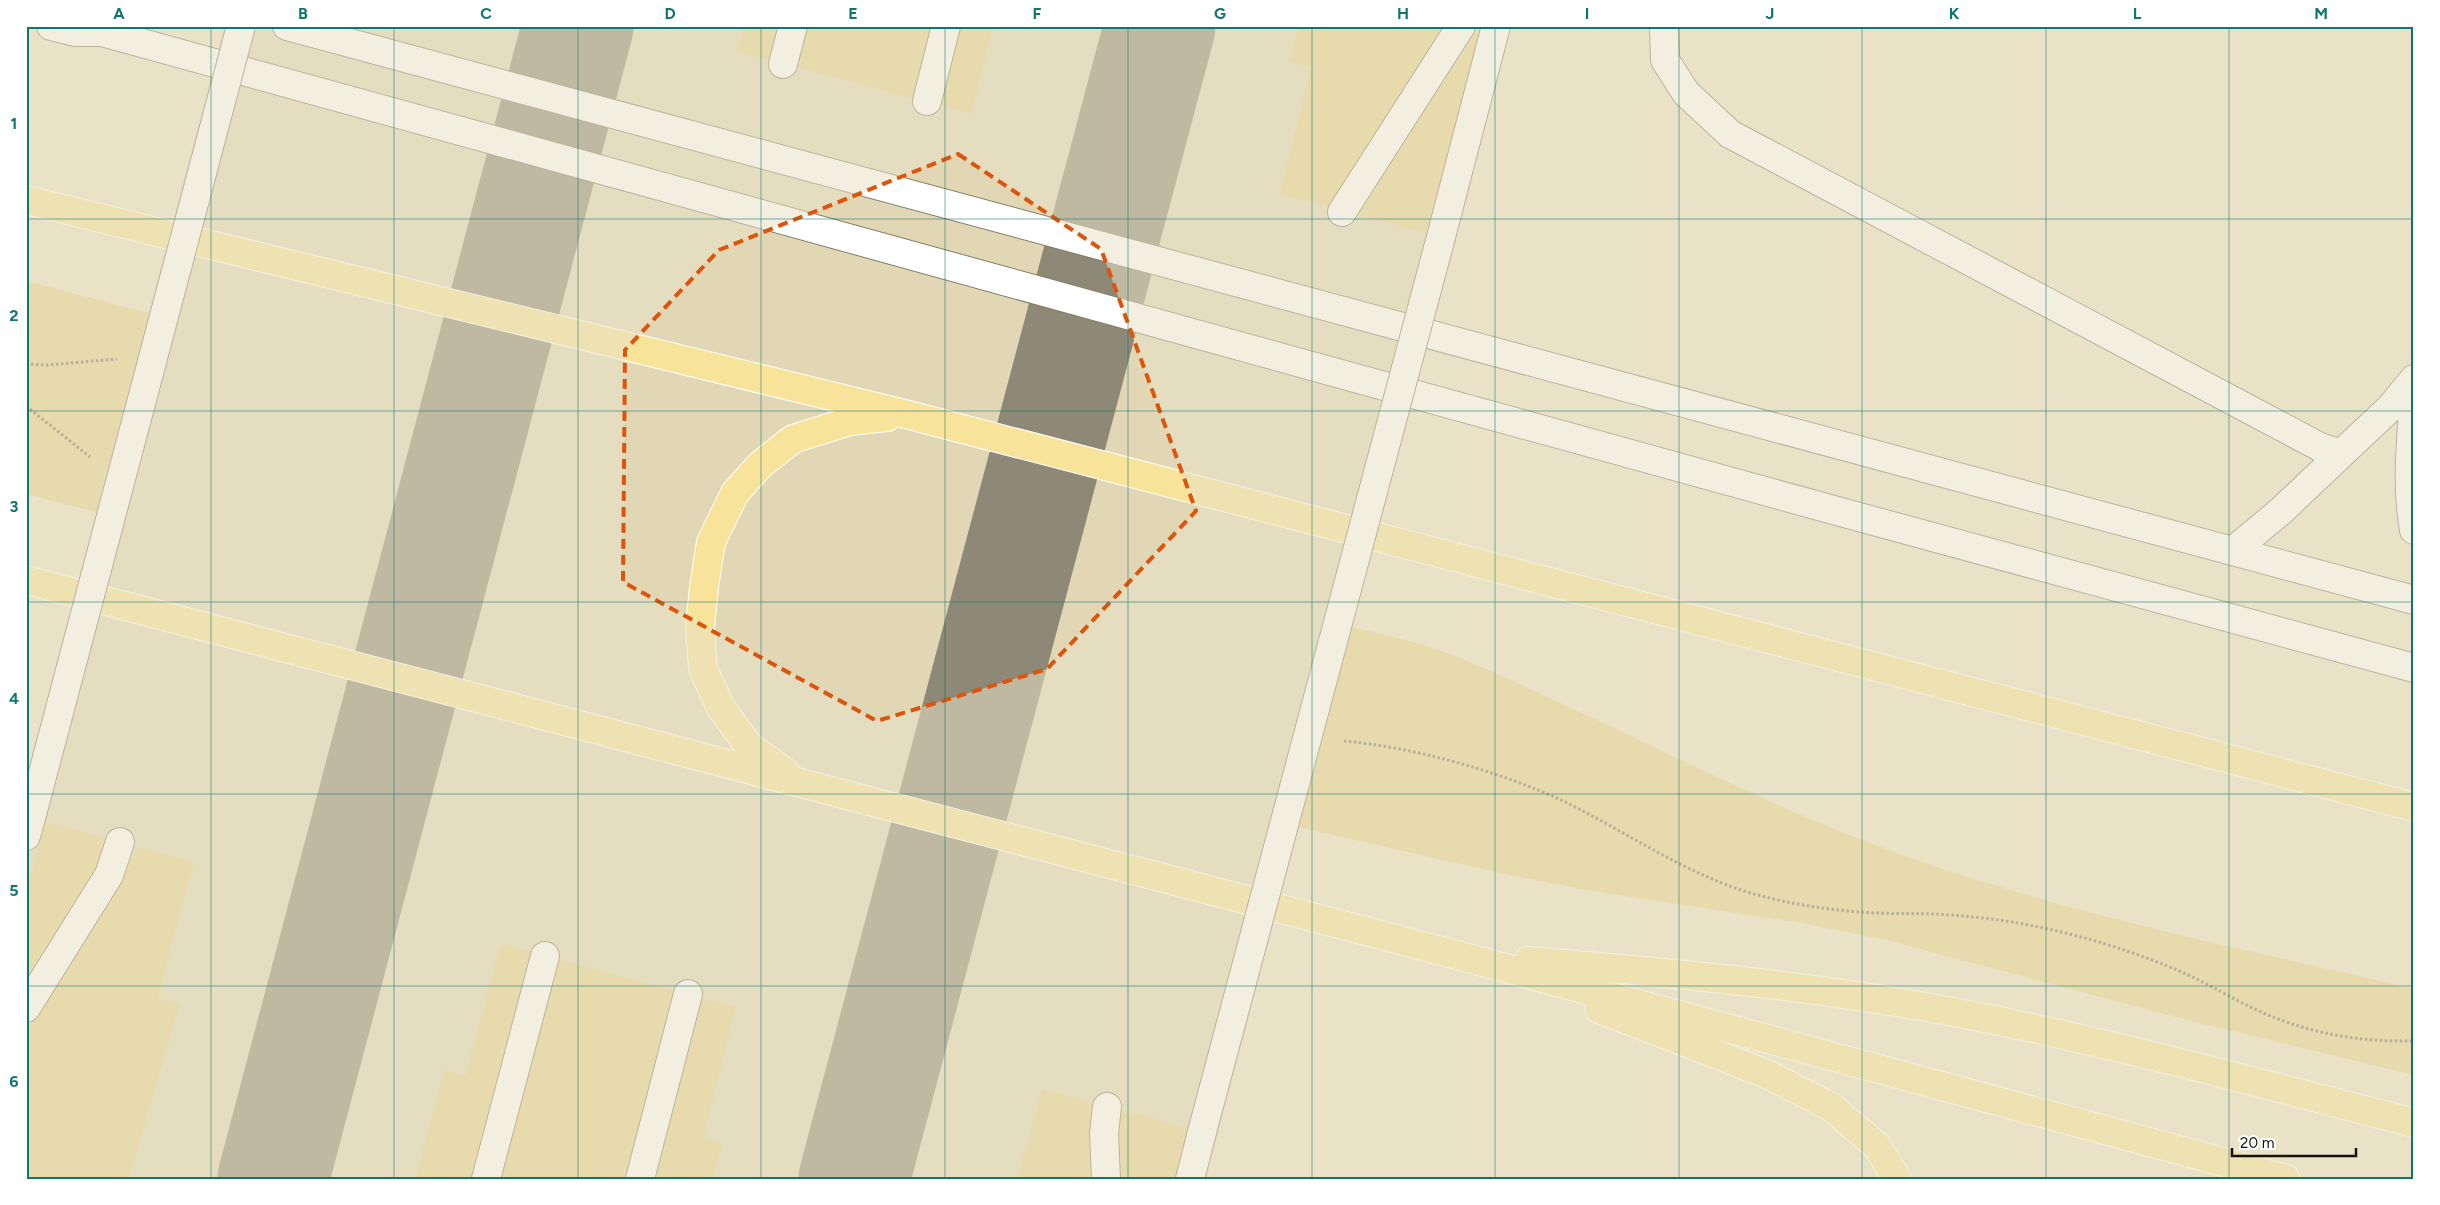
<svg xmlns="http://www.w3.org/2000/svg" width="2440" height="1205" viewBox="0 0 2440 1205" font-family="Figtree,sans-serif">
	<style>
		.built { fill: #e1d7b5 }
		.green { fill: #e5d28e }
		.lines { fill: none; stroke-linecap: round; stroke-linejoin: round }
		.taxiway { stroke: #8e8876; stroke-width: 111 }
		.minor-casing { stroke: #847d65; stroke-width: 30 }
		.major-casing { stroke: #fff; stroke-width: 30 }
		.path { stroke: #797462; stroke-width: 3; stroke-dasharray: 2.5 2.5; stroke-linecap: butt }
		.minor { stroke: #fff; stroke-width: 28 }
		.major { stroke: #f7e39a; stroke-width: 28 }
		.minor-bridge-casing { stroke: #847d65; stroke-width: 30; stroke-linecap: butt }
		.minor-bridge { stroke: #fff; stroke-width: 28 }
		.marked { fill: none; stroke: #dd550c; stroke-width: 4; stroke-dasharray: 10 6; stroke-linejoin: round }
		.grid { fill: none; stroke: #0f766e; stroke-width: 1; stroke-opacity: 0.55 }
		.neatline { fill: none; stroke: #0f766e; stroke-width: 2 }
		.grid-label { font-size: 16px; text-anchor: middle; font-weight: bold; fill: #0f766e }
	</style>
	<rect width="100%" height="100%" fill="#eae2c7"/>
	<polygon class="built" points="224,26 1510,26 1206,1179 26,1179 26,778"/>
	<g class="green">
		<polygon points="743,26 778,26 769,60 737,52"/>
		<polygon points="808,26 931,26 912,98 797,67"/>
		<polygon points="960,26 994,26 972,114 940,105"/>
		<polygon points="1299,26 1443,26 1330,207 1279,194 1311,68 1289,61"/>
		<polygon points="1480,26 1487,26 1428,233 1358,215"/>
		<polygon points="26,281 149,313 96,512 26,494"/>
		<path d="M1352 627C1385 635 1418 642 1450 654 1491 670 1530 689 1569 707 1665 751 1759 800 1857 838 2037 908 2227 945 2414 989V1075L2187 1020 1886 940 1802 923 1586 890 1495 872 1299 827Z"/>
		<polygon points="45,822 113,840 26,978 26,893"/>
		<polygon points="138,847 194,862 158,998 180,1004 129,1179 26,1179 26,1028"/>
		<polygon points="501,944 536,953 476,1179 415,1179 444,1070 465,1076"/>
		<polygon points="557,959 675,991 627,1179 500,1179"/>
		<polygon points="702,998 736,1007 703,1138 723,1143 713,1179 655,1179"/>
		<polygon points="1042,1089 1092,1102 1094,1179 1017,1179"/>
		<polygon points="1118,1109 1191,1129 1178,1179 1122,1179"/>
	</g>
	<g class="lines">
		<g class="taxiway">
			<polyline points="273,1179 578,26"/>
			<polyline points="854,1179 1160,26"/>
		</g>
		<g class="minor-casing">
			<g id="minor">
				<polyline points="51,26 75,32 102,32 1848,514 2414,668"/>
				<polyline points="287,26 2414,600"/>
				<polyline points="1664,26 1665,60 1686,93 1730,134 2320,447 2341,454 2390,408 2414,379"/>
				<polyline points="783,64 793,26"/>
				<polyline points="927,101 946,26"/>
				<polyline points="1342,212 1461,26"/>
				<polyline points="1441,237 1496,26"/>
				<path d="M2414 397C2411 442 2406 485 2414 530"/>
				<polyline points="2233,551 2282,510 2341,454"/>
				<polyline points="26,836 31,818"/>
				<polyline points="26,1008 109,875 120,842"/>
				<polyline points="486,1179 545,956"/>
				<polyline points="640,1179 688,994"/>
				<polyline points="1106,1179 1104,1133 1107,1107"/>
				<polyline points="1190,1179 1202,1132"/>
			</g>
		</g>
		<g class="major-casing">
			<g id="major">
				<polyline points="26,200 909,415 2414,807"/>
				<polyline points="26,580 1457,955 2286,1179"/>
				<polyline points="786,773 749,746 721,708 703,669 700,627 704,587 711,542 735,493 760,465 793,439 850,421 887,417"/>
				<path d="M1528 961C1688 974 1848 989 2004 1022 2142 1051 2278 1088 2414 1123"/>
				<polyline points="1599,1009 1767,1074 1831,1107 1877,1146 1897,1179"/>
			</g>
		</g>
		<g class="path">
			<polyline points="26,364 48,365 117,359"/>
			<polyline points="26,406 90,457"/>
			<path d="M1344 741C1413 747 1498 771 1561 800 1626 831 1684 874 1754 894 1794 905 1835 911 1876 913 1901 914 1925 913 1950 915 2000 918 2051 928 2099 942 2128 951 2157 961 2184 973 2217 988 2247 1008 2281 1020 2324 1036 2368 1042 2414 1041"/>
		</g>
		<use href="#minor" class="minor"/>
		<use href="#major" class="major"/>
		<g class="minor-bridge-casing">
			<g id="minor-bridge">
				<polyline points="31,818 241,26"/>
				<polyline points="1202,1132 1441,237"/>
			</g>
		</g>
		<use href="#minor-bridge" class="minor-bridge"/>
	</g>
	<path d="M0 0H2440V1205H0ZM958 154 1101 249 1196 511 1047 669 877 721 623 582 625 350 719 250Z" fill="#eae2c7" fill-opacity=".55" fill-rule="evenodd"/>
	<path class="marked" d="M958 154 1101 249 1196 511 1047 669 877 721 623 582 625 350 719 250Z"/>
	<path class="grid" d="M211 26V1179M394 26V1179M578 26V1179M761 26V1179M945 26V1179M1128 26V1179M1312 26V1179M1495 26V1179M1679 26V1179M1862 26V1179M2046 26V1179M2229 26V1179M26 219H2414M26 411H2414M26 602H2414M26 794H2414M26 986H2414"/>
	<rect width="2440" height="1205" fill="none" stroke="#ffffff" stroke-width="55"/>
	<path d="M2232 1148v8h124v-8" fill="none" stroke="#151209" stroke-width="2.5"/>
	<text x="2240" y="1148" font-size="15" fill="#151209" stroke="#ffffff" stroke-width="4" paint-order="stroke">20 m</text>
	<rect x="28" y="28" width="2384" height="1150" class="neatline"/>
	<g class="grid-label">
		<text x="119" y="19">A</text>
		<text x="303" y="19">B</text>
		<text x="486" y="19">C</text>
		<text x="670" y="19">D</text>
		<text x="853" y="19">E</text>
		<text x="1037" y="19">F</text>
		<text x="1220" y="19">G</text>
		<text x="1403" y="19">H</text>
		<text x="1587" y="19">I</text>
		<text x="1770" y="19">J</text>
		<text x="1954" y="19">K</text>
		<text x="2137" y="19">L</text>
		<text x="2321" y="19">M</text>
		<text x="14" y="129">1</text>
		<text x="14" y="321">2</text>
		<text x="14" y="512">3</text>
		<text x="14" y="704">4</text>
		<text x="14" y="896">5</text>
		<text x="14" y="1087">6</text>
	</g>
</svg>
